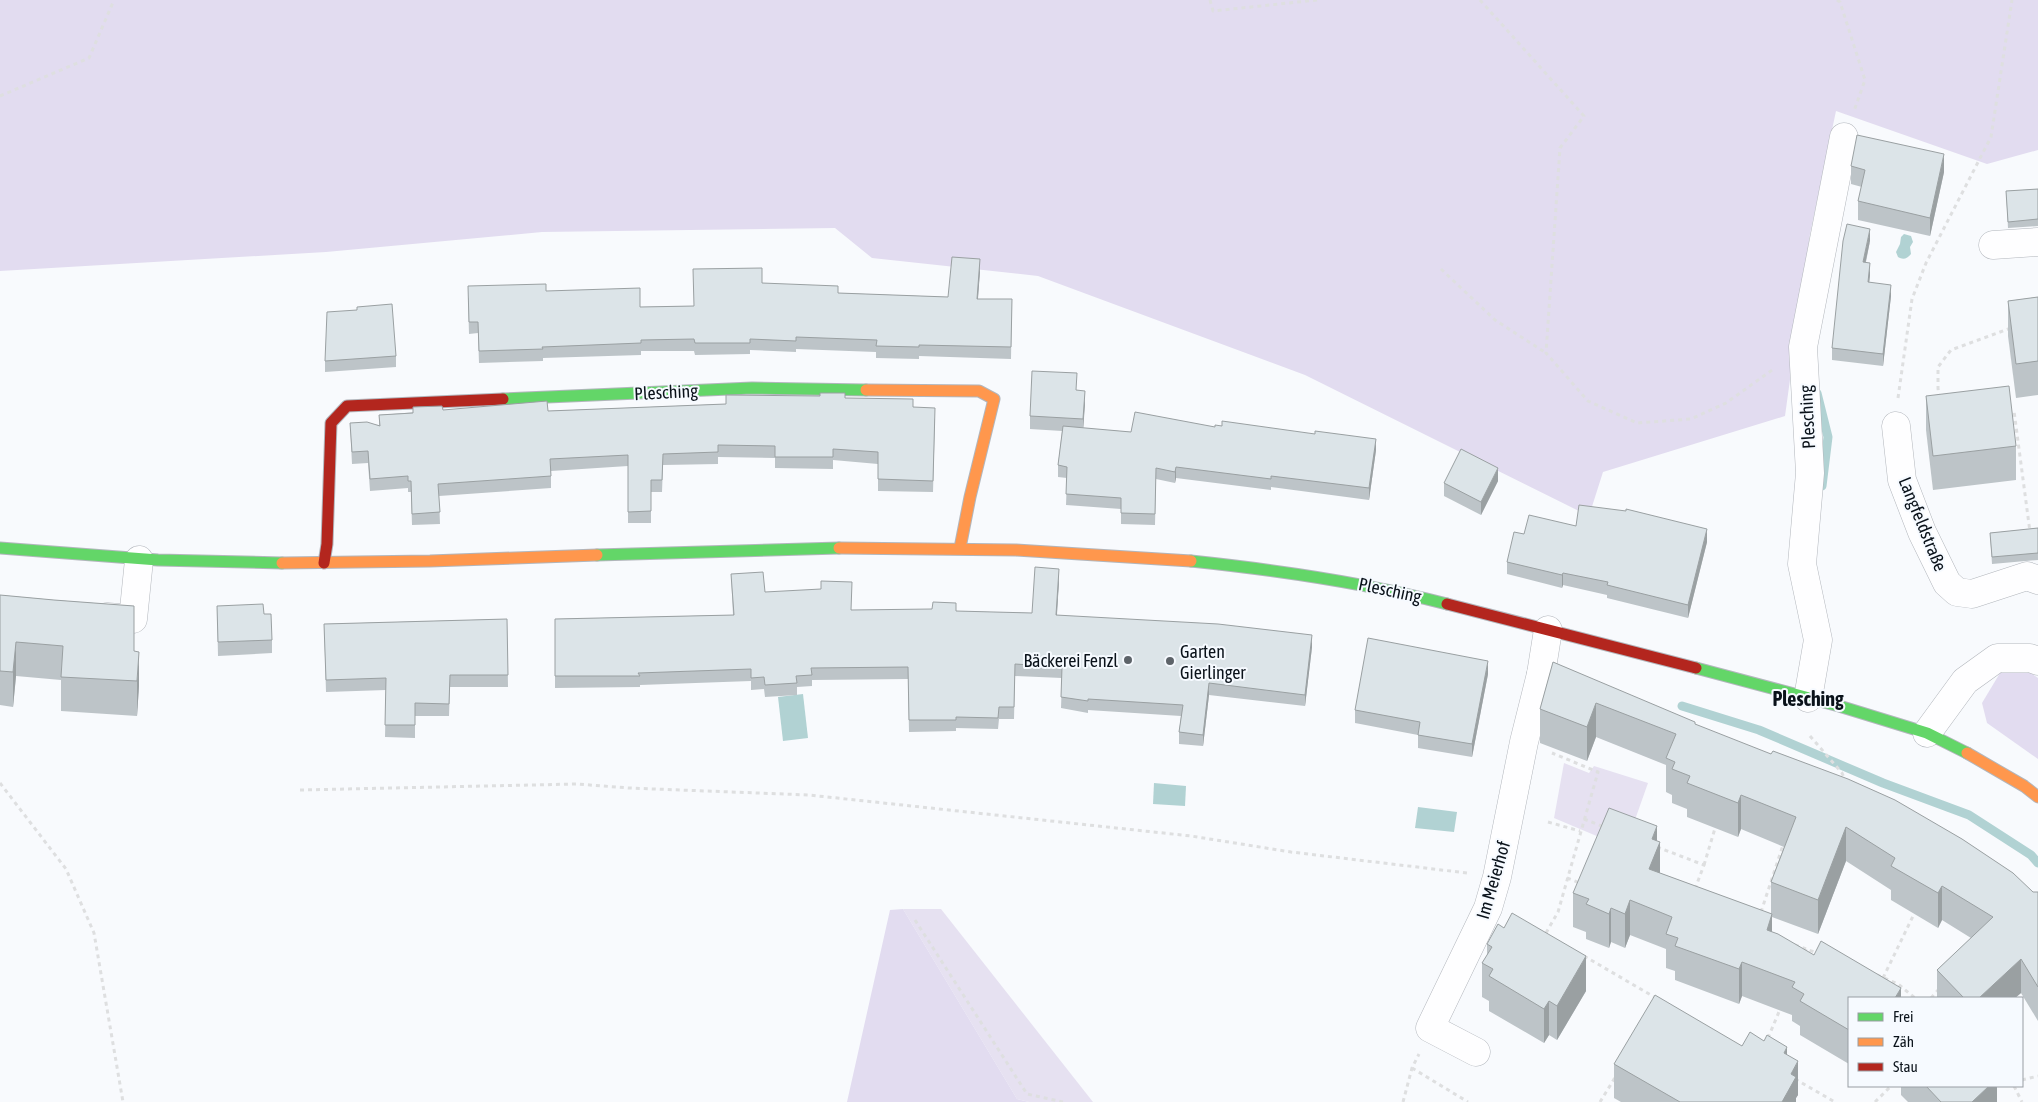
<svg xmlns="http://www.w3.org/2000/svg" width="2038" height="1102" viewBox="0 0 2038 1102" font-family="'Asap Condensed',sans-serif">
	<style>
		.green { fill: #e6e1f1 }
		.forest { fill: #e2dcf0 }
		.water { fill: #b1d2d3 }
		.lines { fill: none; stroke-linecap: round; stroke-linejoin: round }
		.stream { stroke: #b1d2d3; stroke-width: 9 }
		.street-casing { stroke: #b2b6bc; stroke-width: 29 }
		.fast-casing { stroke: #b2b6bc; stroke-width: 13 }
		.slow-casing { stroke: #b2b6bc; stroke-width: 13 }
		.jam-casing { stroke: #b2b6bc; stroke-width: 13 }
		.path { stroke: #dedfe0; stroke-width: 3; stroke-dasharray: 4 4; stroke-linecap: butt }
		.street { stroke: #fefeff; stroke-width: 28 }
		.fast { stroke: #63d668; stroke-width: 11 }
		.slow { stroke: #ff974d; stroke-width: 11 }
		.jam { stroke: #b3261e; stroke-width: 11 }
		.wall { fill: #bdc4c8 }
		.shaded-wall { fill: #9aa0a2 }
		.building { fill: #dce4e8; stroke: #9aa0a2 }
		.poi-dot { fill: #5d6369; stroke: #f6faff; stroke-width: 2 }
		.labels { text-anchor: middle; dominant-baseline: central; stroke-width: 4; stroke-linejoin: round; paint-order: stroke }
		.street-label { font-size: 18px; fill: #0a121a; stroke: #f6faff }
		.poi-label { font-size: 18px; fill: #0a121a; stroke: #f6faff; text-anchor: start }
		.quarter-label { font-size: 20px; font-weight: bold; fill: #0a121a; stroke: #f6faff }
	</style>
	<rect width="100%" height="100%" fill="#f8fafd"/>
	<g class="green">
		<polygon points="1564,763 1589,773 1594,766 1648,783 1625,848 1554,818"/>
		<polygon points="903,909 941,909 1093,1102 1029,1102 1017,1099"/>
	</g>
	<g class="forest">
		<polygon points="0,0 2038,0 2038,150 1987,164 1836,111 1810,234 1785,416 1603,472 1589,516 1305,375 1038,276 872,258 835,228 542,232 326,252 0,271"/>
		<polygon points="2000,673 2031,673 2038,678 2038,759 1987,723 1982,703"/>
		<polygon points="903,909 1017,1099 1029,1102 847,1102 890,910"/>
	</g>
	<g class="water">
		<path d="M1904 234 1911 236 1913 242 1910 247 1911 254C1907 259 1903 260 1898 257L1896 252 1900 244 1901 237Z"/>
		<polygon points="803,694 808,738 783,741 778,697"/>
		<polygon points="1154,783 1186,786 1185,806 1153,804"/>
		<polygon points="1418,807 1457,812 1454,832 1415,828"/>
	</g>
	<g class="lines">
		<g class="stream">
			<polyline points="1817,393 1828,437 1822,486"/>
			<polyline points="1682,706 1759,730 1883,783 1969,815 2031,855 2038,863"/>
		</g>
		<g class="street-casing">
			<g id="street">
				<polyline points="1993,245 2038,242"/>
				<polyline points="1896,426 1902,480 1922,532 1947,583 1957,592 1972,594 2027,576 2038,580"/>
				<polyline points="107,617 133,619 139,560"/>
				<polyline points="1541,674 1583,693"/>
				<polyline points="1808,698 1818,640 1802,564 1810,473 1803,347 1844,137"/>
				<polyline points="1927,733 1965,681 1997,658 2030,658 2038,661"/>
				<polyline points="1476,1052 1430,1028 1488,908 1497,877 1524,742 1541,674 1548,630"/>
			</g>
		</g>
		<g class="fast-casing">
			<g id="fast">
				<polyline points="503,399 752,388 866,390"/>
				<polyline points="0,548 158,560 282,563"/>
				<polyline points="597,555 839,548"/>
				<path d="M1191 561C1277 570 1363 582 1447 604"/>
				<polyline points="1696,668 1839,706 1927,733 1967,753"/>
			</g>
		</g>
		<g class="slow-casing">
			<g id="slow">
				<polyline points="866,390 979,391 994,399 970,497 960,548"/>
				<polyline points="839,548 1016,550 1191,561"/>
				<polyline points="282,563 430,561 597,555"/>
				<polyline points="1967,753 2024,786 2038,797"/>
			</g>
		</g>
		<g class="jam-casing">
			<g id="jam">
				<polyline points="324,563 327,544 331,423 347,406 503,399"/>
				<polyline points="1447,604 1696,668"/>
			</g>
		</g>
		<g class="path">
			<polyline points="1210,0 1213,11 1317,0"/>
			<polyline points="1480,0 1584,116 1560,148 1546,353 1588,401 1637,423 1691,419 1726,403 1775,368"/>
			<polyline points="1837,0 1840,2 1865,80 1854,111"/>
			<polyline points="0,96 89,58 114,0"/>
			<polyline points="1441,269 1495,320 1546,353"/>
			<polyline points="1898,398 1912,299 1926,263 1991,137 2012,0"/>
			<polyline points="1939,398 1938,388 1938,367 1951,350 2011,328"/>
			<polyline points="2008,412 2014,411 2030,532"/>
			<polyline points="1810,736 1842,773 1845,780"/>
			<polyline points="0,783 66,869 94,933 123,1102"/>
			<polyline points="300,790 577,784 629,788 809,795 1191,836 1291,852 1467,873"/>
			<polyline points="1584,819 1604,827"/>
			<polyline points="1548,822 1580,831"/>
			<polyline points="1657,847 1704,865 1695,889"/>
			<polyline points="1704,865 1716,825"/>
			<polyline points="1567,878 1580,883"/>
			<polyline points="1761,912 1784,842"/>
			<polyline points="915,920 1027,1094 1063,1102"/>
			<polyline points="1546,933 1558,912 1598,772 1552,753"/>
			<polyline points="1795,945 1806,949"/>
			<polyline points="1805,953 1806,949 1817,953"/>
			<polyline points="1584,956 1656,998"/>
			<polyline points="1877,975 1898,984 1915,998"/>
			<polyline points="1883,978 1915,912"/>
			<polyline points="1931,998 1939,989"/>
			<polyline points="1768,1038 1781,1007"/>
			<polyline points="1412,1068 1468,1102"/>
			<polyline points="1795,1079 1835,1102"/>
			<polyline points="2022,1080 2038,1076"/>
			<polyline points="2014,1086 2022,1102"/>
			<polyline points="1403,1102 1412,1068 1419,1054"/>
			<polyline points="1600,1102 1616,1076"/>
			<polyline points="1875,1102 1891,1086"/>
		</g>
		<use href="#street" class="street"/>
		<use href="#fast" class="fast"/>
		<use href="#slow" class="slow"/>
		<use href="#jam" class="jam"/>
	</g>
	<g class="wall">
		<polygon points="1851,166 1944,172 1930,236 1858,220 1858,201 1862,187 1851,184"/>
		<polygon points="2038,189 2038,226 2008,228 2006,191"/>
		<polygon points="1870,241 1866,262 1870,275 1869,282 1891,296 1883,366 1832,360 1832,348"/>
		<polygon points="980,271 978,299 1012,299 1011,359 919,356 919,359 876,358 876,352 796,349 796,352 750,350 750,354 695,355 694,351 641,351 641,355 543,358 543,361 479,363 478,333 469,334 468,298 546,291 640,307 694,306 762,283 838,293 948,297"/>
		<polygon points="2038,297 2038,395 2016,398 2008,336 2008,301"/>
		<polygon points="357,310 396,356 396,367 325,372 325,361"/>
		<polygon points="1077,390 1085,403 1083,428 1131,432 1215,427 1376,450 1369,500 1271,487 1271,490 1176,478 1175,483 1156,479 1155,525 1121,524 1121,509 1066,505 1067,478 1058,477 1058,465 1062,431 1030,429 1030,416"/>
		<polygon points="1926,396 2016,446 2016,480 1933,490 1926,430"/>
		<polygon points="845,398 913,407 935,419 933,492 878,491 878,464 833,460 833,469 775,468 775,458 718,457 718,464 663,465 662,492 651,492 651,523 628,523 628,466 551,471 551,488 439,496 440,524 412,525 411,492 408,492 408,488 370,491 368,463 352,464 350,423 379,425 379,415 443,410 548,411 726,404"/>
		<polygon points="1498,481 1481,515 1444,496 1444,483"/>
		<polygon points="1576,526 1707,542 1688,618 1607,598 1607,595 1563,585 1562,588 1507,574 1507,562 1524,534"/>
		<polygon points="2038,528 2038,560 1992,564 1990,533"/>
		<polygon points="731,574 765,592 852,610 956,611 1032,613 1059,581 1057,615 1312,647 1305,706 1209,695 1203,746 1179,744 1179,732 1181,716 1088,710 1088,713 1061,708 1062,678 1015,676 1014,719 999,719 998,729 956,728 956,731 909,732 908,679 812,680 812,686 797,687 797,695 765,697 764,689 751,690 751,681 640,685 640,687 555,688 555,619 733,615"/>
		<polygon points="0,595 54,600 134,606 134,651 139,686 137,716 61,711 61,680 16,676 13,707 0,705"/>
		<polygon points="217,606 264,614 272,640 272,653 218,656"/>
		<polygon points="507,619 508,687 450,687 449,716 415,716 415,738 385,737 386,690 326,692 324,624"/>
		<polygon points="1553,662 1695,724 2033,892 2038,892 2038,1021 2021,993 2015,998 1937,998 1937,970 1971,938 1942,920 1938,928 1891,900 1891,890 1846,861 1818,934 1772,917 1772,932 1814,955 1901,998 1849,998 1849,1064 1800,1035 1800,1026 1792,1021 1792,1015 1742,996 1739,1004 1675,980 1675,971 1666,968 1666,949 1630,935 1625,948 1611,942 1609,948 1586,939 1586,932 1573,927 1573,893 1657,841 1660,873 1771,914 1771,882 1784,847 1741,829 1738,837 1687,817 1687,809 1672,803 1672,795 1666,792 1666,765 1596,737 1587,761 1540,743 1540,709"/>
		<polygon points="1488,674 1472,757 1418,748 1418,735 1355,723 1355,710"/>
		<polygon points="1487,944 1586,991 1557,1040 1549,1035 1544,1043 1489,1011 1489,1001 1482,997 1482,963 1487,956"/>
		<polygon points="1742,1046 1787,1055 1798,1095 1796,1098 1796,1102 1621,1102 1614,1098 1614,1064"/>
		<polygon points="1901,1086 1997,1086 1997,1102 1908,1102 1901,1095"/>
	</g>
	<g class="shaded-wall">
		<polygon points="1944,154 1944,172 1930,236 1930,218"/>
		<polygon points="1870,229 1870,241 1863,274 1863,262"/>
		<polygon points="980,259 980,271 977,310 977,299"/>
		<polygon points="1870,263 1870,275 1868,294 1868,282"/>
		<polygon points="1891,285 1891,296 1883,366 1883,354"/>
		<polygon points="1085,391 1085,403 1083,432 1083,419"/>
		<polygon points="1376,439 1376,450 1369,500 1369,488"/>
		<polygon points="1176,467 1176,478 1175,483 1175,472"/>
		<polygon points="1498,468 1498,481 1481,515 1481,502"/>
		<polygon points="1707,529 1707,542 1688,618 1688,605"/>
		<polygon points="1059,569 1059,581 1056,627 1056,615"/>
		<polygon points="1563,573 1563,585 1562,588 1562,575"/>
		<polygon points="1312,635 1312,647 1305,706 1305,695"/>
		<polygon points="16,642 16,676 13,707 13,672"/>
		<polygon points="139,652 139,686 137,716 137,681"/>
		<polygon points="1488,661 1488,674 1472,757 1472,744"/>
		<polygon points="1209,683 1209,695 1203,746 1203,735"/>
		<polygon points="1596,703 1596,737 1587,761 1587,727"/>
		<polygon points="1741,795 1741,829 1738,837 1738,803"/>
		<polygon points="1657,826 1657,848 1660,842 1660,876 1649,869 1652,839"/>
		<polygon points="1846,827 1846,861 1818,934 1818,900"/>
		<polygon points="1942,886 1942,920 1938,928 1938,893"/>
		<polygon points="1630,900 1630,935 1625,948 1625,914"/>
		<polygon points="1611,908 1611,942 1609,948 1609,914"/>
		<polygon points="1772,914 1772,948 1767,930"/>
		<polygon points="1586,956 1586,991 1557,1040 1557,1006"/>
		<polygon points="2021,959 2021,993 2015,998 1979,998"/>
		<polygon points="1742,962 1742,996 1739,1004 1739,969"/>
		<polygon points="1901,988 1901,998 1895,998"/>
		<polygon points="1549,1001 1549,1035 1544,1043 1544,1009"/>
		<polygon points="1787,1047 1787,1081 1784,1053"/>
		<polygon points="1798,1061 1798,1095 1796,1098 1796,1102 1782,1102 1791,1074"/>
		<polygon points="1989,1086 1997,1086 1997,1102 1972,1102"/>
	</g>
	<g class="building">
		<polygon points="1857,135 1944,154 1930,218 1858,201 1865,170 1851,166"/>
		<polygon points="2038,189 2038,219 2008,222 2006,191"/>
		<polygon points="1847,224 1870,229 1863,262 1870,263 1868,282 1891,285 1883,354 1832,348 1843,241"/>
		<polygon points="952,257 980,259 977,299 1012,299 1011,347 919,345 919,347 876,346 877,340 796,337 796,341 750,339 750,343 695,343 694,339 641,340 641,343 542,347 543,349 479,351 478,322 469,322 468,286 546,284 546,291 640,288 640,307 694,306 693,269 762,268 762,283 838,286 838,293 948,297"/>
		<polygon points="2038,297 2038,361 2016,364 2008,301"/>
		<polygon points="392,304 396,356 325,361 327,312 357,310 357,307"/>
		<polygon points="1032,371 1077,373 1076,390 1085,391 1083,419 1030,416"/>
		<polygon points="2009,386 2016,446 1933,456 1926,396"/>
		<polygon points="820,393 845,393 845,398 913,399 913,407 935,408 933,481 878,479 878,452 833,449 833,457 775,457 775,446 718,445 718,452 663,454 662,480 651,480 651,511 628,512 628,455 550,459 551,476 438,484 440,512 412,514 411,481 408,481 408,476 370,479 368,451 352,452 350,423 367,422 380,426 379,415 413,413 413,407 442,406 443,410 547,401 548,411 726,404 726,395 820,396"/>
		<polygon points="1135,412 1215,427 1215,425 1222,426 1222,421 1315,434 1315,431 1376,439 1369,488 1271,476 1271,479 1176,467 1175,472 1156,468 1155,514 1121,513 1121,498 1066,494 1067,467 1058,465 1063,426 1131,432"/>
		<polygon points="1461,449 1498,468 1481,502 1444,483"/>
		<polygon points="1579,505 1626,511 1626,509 1707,529 1688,605 1607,585 1608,582 1563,573 1562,575 1507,562 1514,532 1524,534 1529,515 1576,526"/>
		<polygon points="2038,528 2038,553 1992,557 1990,533"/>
		<polygon points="1035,567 1059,569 1056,615 1218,624 1312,635 1305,695 1209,683 1203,735 1179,732 1183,705 1088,699 1088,701 1061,697 1062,667 1015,664 1014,707 999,707 998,718 956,717 956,720 909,720 908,667 811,668 812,675 796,676 797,683 765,685 764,677 751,678 751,669 638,673 640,676 555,676 555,619 734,615 731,574 763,572 765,592 821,589 821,581 852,582 851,610 932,609 933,602 956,603 956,611 1032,613"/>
		<polygon points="0,595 54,600 134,606 134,651 139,652 137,681 61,677 63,646 16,642 13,672 0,671"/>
		<polygon points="263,604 264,614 271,614 272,640 218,642 217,606"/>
		<polygon points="507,619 508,675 450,675 449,704 415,703 415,725 385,725 386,678 326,680 324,624"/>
		<polygon points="1368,638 1488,661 1472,744 1418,735 1420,722 1355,710"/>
		<polygon points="1553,662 1695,722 1695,724 1771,754 1773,751 1848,779 1895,800 1962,839 2013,873 2033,892 2038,892 2038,987 2021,959 1979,998 1964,998 1937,970 1993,917 1942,886 1938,893 1891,866 1895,858 1846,827 1818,900 1771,882 1796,817 1741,795 1738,803 1687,783 1690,776 1672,769 1675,762 1666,758 1676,734 1596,703 1587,727 1540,709"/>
		<polygon points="1609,808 1657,826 1652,839 1660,842 1649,869 1772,914 1767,930 1778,934 1814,955 1821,941 1901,988 1895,998 1849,998 1849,1030 1800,1001 1804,994 1792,987 1795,982 1742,962 1739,969 1675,946 1678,938 1666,934 1672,917 1630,900 1625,914 1611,908 1609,914 1586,904 1589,899 1573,893"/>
		<polygon points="1512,913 1586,956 1557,1006 1549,1001 1544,1009 1489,976 1493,969 1482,963 1492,947 1487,944 1498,924 1504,928"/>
		<polygon points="1655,995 1742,1046 1750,1032 1764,1041 1767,1035 1787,1047 1784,1053 1798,1061 1791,1074 1796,1077 1782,1102 1680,1102 1614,1064"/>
		<polygon points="1926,1086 1989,1086 1972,1102 1941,1102"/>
	</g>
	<g class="poi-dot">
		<circle cx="1128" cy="660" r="5"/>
		<circle cx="1170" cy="661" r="5"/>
	</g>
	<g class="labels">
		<g class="street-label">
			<text transform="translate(666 392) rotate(-3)">Plesching</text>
			<text transform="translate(1807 417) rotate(-93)">Plesching</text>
			<text transform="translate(1923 524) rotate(68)">Langfeldstraße</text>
			<text transform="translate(1390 590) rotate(12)">Plesching</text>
			<text transform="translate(1493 880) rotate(-74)">Im Meierhof</text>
		</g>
		<g class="poi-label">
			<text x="1180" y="651">Garten<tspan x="1180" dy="21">Gierlinger</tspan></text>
			<text x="1118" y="660" text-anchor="end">Bäckerei Fenzl</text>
		</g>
		<g class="quarter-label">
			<text x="1808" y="698">Plesching</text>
		</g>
	</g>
	<rect x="1848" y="997" width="175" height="90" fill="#f6faff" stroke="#989da3"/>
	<rect x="1858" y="1013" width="25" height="8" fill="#63d668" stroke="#989da3"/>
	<text x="1893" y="1022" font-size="15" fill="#0a121a">Frei</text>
	<rect x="1858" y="1038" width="25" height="8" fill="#ff974d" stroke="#989da3"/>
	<text x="1893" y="1047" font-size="15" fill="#0a121a">Zäh</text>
	<rect x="1858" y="1063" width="25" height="8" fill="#b3261e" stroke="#989da3"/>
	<text x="1893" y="1072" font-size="15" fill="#0a121a">Stau</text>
</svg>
